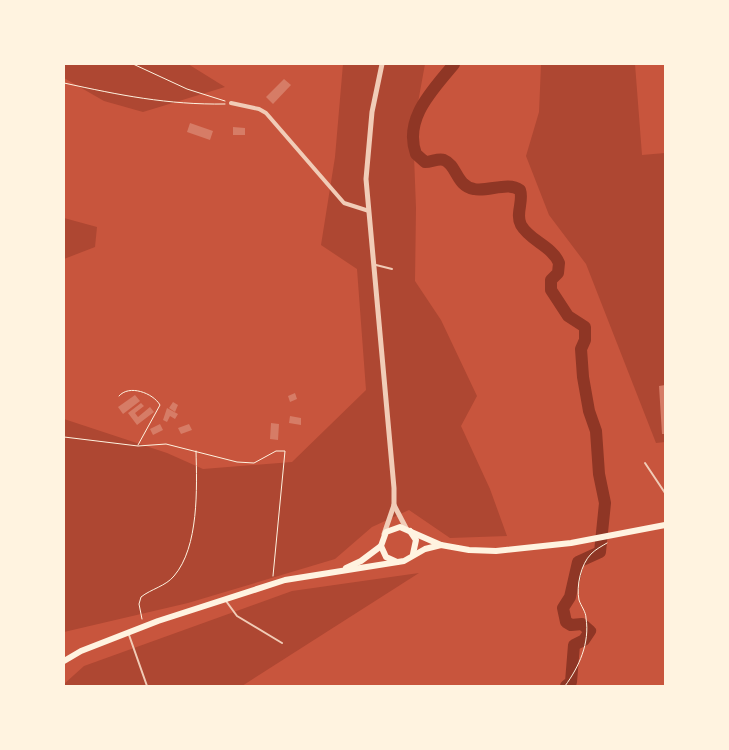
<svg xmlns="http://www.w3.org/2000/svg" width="729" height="750" viewBox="0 0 729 750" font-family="Quicksand,sans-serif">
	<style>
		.green { fill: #ae4732 }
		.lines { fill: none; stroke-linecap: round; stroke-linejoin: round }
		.river { stroke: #8f3625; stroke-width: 12 }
		.building { fill: #d67c66 }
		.path { stroke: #fff3e0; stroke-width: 1 }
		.service { stroke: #f1ccb7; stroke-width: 2 }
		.minor { stroke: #f1ccb7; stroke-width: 4 }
		.tertiary { stroke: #f1ccb7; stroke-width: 5 }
		.trunk { stroke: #fff3e0; stroke-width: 6 }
	</style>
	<rect width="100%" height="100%" fill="#c8553d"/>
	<g class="green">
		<polygon points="64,64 188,64 225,87 143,112 104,101 64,78"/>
		<polygon points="343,64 425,64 413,130 416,208 415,281 441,320 477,396 461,426 490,489 507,536 450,538 409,510 372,527 335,559 188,603 64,632 64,419 167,453 203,469 292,462 366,390 357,269 321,245 335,157"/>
		<polygon points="545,64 635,64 642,155 665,153 665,442 656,443 586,264 549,215 526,156 539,112 541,65"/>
		<polygon points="64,218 97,227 95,247 64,259"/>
		<polygon points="419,573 242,686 64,686 64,684 84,666 292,591"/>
	</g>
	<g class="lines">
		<path class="river" d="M454 64C434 89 403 118 416 154L425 162C432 162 438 158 444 160 457 165 456 186 474 189 488 192 508 181 520 190 524 201 515 214 521 225 530 241 552 246 559 263L558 273 551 280V290L568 316 585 327V340L581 349 583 377 589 411 596 431 599 474 605 503 600 552 578 562 570 597 563 608 566 622 571 625 582 624 590 631 584 640 574 645 571 682 566 686"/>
	</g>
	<g class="building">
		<polygon points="284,79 291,85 273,104 266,97"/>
		<polygon points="190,123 213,131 210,140 187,132"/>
		<polygon points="233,127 245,128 245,135 233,135"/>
		<polygon points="665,385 665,434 662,434 659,386"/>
		<polygon points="295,393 297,399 290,402 288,396"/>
		<polygon points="135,395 140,401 123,414 118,407"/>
		<polygon points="173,402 178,405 175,412 169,408"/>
		<polygon points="141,403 144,406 135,413 138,417 150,407 154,412 137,425 128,413"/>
		<polygon points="167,408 178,414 175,419 170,416 167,422 163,420"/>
		<polygon points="290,416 301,418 301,425 289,423"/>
		<polygon points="271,423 279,424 278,440 270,439"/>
		<polygon points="160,424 163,430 153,435 150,429"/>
		<polygon points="189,424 192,430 181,434 178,428"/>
	</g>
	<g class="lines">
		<g class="path">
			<polyline points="133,64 187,89 225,101"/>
			<path d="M64 83C119 95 168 105 225 104"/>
			<path d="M119 396C129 384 153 393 160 405L138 445"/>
			<polyline points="64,437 138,446 166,444 237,462 254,463 276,451 285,451 273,576"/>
			<path d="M142 619 139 604 141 597C151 589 166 586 174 576 199 547 197 488 196 451"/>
			<path d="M565 686C579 667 590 643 586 618 586 612 581 606 579 600 576 586 581 564 591 554 596 549 602 546 607 543"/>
		</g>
		<g class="service">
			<polyline points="376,265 392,269"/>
			<polyline points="645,463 665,493"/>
			<polyline points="226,601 237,616 282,643"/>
			<polyline points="129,635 147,686"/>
		</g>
		<polyline class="minor" points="231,103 259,109 266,113 344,203 369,211"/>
		<g class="tertiary">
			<polyline points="382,64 372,112 366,179 394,488 394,505 384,534"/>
			<polyline points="394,505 406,528"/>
		</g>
		<g class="trunk">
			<polyline points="410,531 416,540 413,554"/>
			<polyline points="397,562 386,557 381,546 386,532 400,527 441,545 469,550 496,551 571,543 665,525"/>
			<polyline points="346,568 361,561 381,546"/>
			<polyline points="64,661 81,651 158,621 285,580 404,561 425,549 441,545"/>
		</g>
	</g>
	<rect width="729" height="750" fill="none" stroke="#fff3e0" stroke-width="130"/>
</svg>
